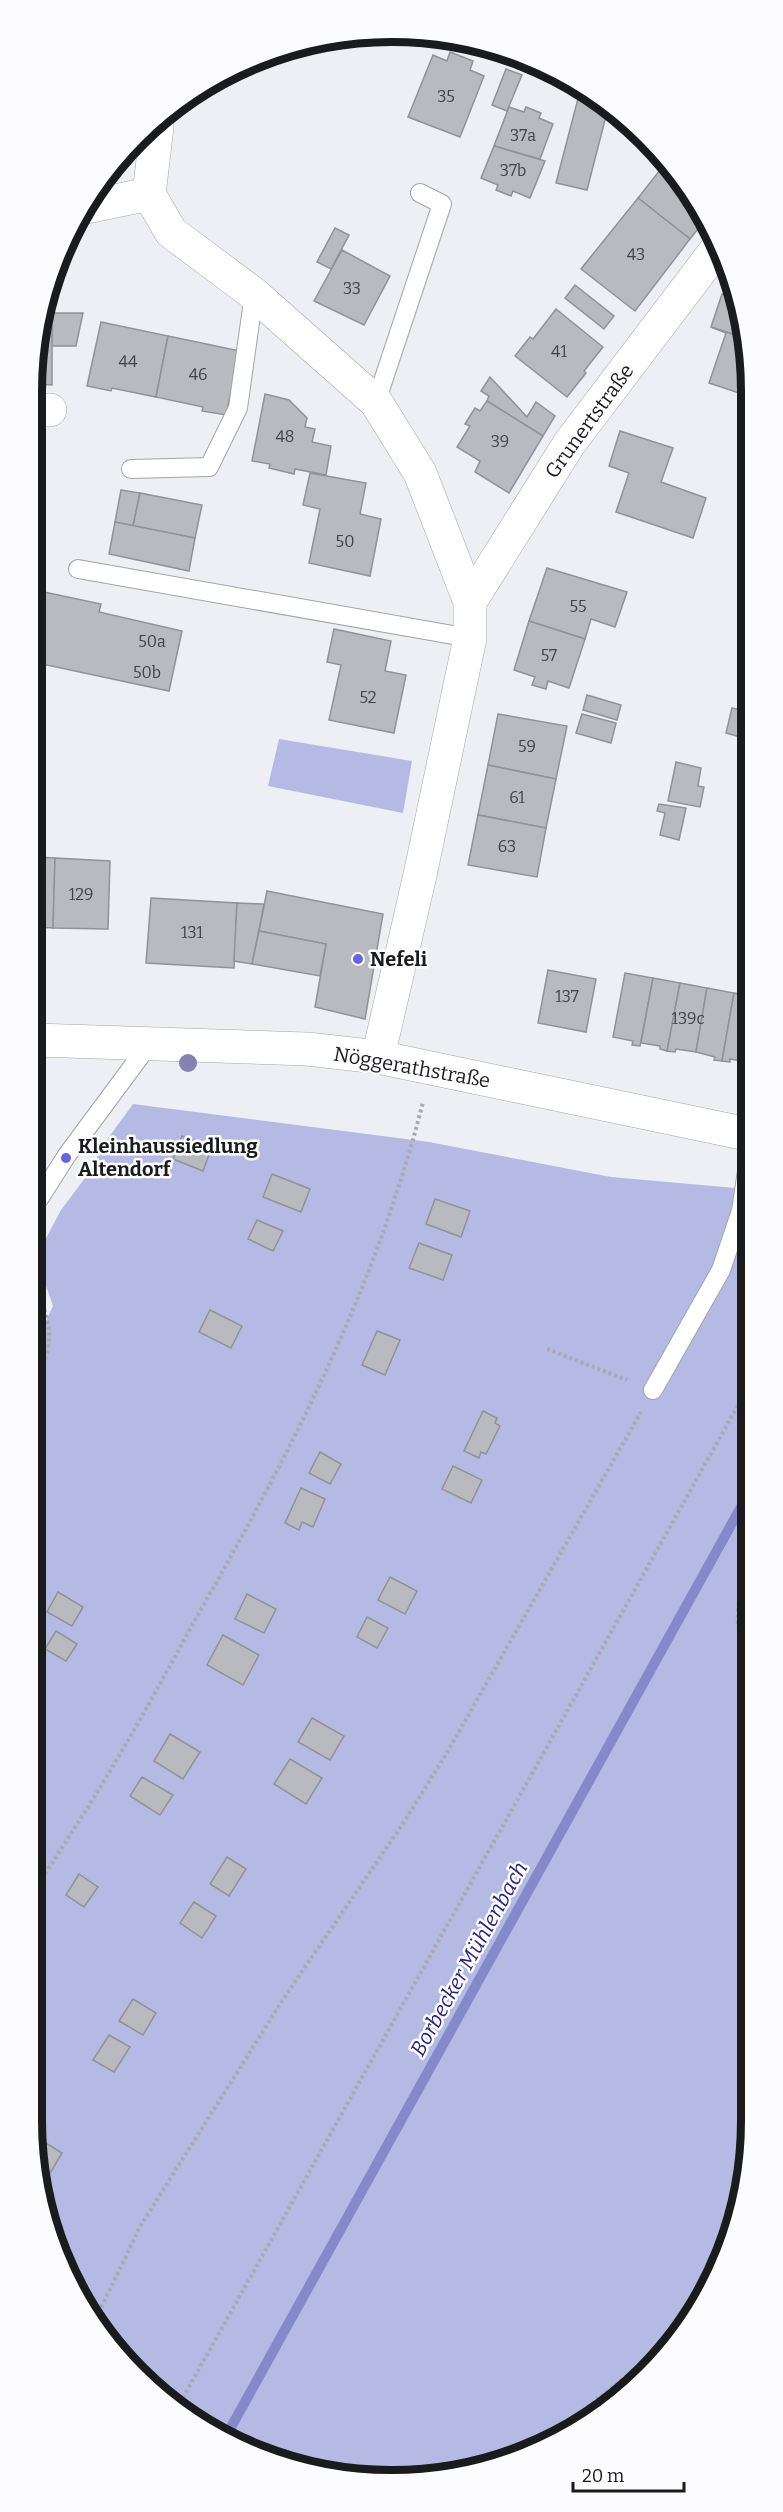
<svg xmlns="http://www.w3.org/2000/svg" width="783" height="2512" viewBox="0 0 783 2512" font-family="Bitter,serif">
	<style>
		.green { fill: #b5bae4 }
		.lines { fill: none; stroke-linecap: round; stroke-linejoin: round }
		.stream { stroke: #8489ca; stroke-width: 10 }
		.building { fill: #b9bac0; stroke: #919298; stroke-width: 1.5 }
		.service-casing { stroke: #a3a4a9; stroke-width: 20 }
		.minor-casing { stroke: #a3a4a9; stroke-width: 34 }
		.path { stroke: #a9aaaf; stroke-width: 4; stroke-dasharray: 3 3; stroke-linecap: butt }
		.service { stroke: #fff; stroke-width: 18 }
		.minor { stroke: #fff; stroke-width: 33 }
		.tree { fill: #8482af }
		.poi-dot { fill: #6765de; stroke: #fcfcff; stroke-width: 2 }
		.labels { text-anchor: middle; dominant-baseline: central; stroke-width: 5; stroke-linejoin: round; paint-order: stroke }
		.number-label { font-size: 16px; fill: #424346 }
		.street-label { font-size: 20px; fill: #1a1b1d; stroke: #fcfcff }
		.poi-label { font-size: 20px; font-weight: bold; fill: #1a1b1d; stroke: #fcfcff; text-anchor: start }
		.water-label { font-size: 21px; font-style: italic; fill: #2b2672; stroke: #fcfcff }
		.rim { fill: none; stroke: #1a1b1d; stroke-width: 8 }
	</style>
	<rect width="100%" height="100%" fill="#eeeff5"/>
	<g class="green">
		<polygon points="279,739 412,761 403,813 268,786"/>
		<polygon points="133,1104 429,1142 611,1177 747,1189 745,2191 691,2320 592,2420 484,2468 345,2477 232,2443 121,2358 59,2258 32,2120 35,1304 46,1321 53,1306 36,1257 61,1210 88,1174 106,1141"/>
	</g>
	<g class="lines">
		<polyline class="stream" points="225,2438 746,1498"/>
	</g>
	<g class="building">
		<polygon points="450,52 473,61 470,70 484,76 460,137 408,117 433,55 447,61"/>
		<polygon points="506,69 522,75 507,111 492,105"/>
		<polygon points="581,87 609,111 606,116 587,190 556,183"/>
		<polygon points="509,107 524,112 526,107 541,113 539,118 553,124 540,159 494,146"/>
		<polygon points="494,146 545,161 530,198 513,191 511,196 496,190 498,185 481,178"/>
		<polygon points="667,161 706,219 690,239 638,198"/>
		<polygon points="638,198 690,239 635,311 581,269"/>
		<polygon points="335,228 349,235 331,269 317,262"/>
		<polygon points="342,250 390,276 364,325 314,301"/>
		<polygon points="575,285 614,316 604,329 565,298"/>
		<polygon points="722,294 734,298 747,339 711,327"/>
		<polygon points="556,309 603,347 584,371 586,373 567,397 515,356 530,337 533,339"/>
		<polygon points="52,313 83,313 76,346 52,346"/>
		<polygon points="38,322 52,323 52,385 38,384"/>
		<polygon points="101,322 168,336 156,397 112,388 111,391 87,386"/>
		<polygon points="711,327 747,339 748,396 709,383 726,333"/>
		<polygon points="168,336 240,351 226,415 202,411 203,407 156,397"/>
		<polygon points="490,377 527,417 536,402 555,416 543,436 487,401 489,396 481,391"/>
		<polygon points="265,394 289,400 307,418 305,427 315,429 312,442 331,446 326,475 295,469 294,474 269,468 270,464 252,461"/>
		<polygon points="487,401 543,436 509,493 475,472 480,461 457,447 470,426 465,424 475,408 480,411"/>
		<polygon points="620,431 673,448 661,482 706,498 693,538 616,512 629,473 609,466"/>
		<polygon points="310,473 366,483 360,514 381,519 370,576 309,563 320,509 303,505"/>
		<polygon points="121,490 140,493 133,526 115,522"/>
		<polygon points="140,493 202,505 195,538 133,526"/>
		<polygon points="115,522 195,538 189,571 109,554"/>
		<polygon points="547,568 627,592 615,627 591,619 585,639 529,621"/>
		<polygon points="44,592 101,604 99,612 182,631 169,691 37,663 37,622"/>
		<polygon points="529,621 585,639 569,688 548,681 546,689 532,685 535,677 514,670"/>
		<polygon points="334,629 391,641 385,671 406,675 394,733 329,720 341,665 327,662"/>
		<polygon points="587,695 621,705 617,720 583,710"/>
		<polygon points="732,708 746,711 740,737 726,733"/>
		<polygon points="498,714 567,726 556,779 488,765"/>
		<polygon points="582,714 616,723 611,743 576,733"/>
		<polygon points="676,762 701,768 698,786 704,787 700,807 668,801"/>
		<polygon points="488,765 556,779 546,828 478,815"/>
		<polygon points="659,804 686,808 679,840 660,835 665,813 657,811"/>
		<polygon points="478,815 546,828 537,877 468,865"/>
		<polygon points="36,857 55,858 53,928 36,927"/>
		<polygon points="55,858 110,861 108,929 53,928"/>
		<polygon points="267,891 383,914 365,1019 315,1007 326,944 259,931"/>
		<polygon points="151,898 237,903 234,968 146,963"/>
		<polygon points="237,903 264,904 252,964 234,961"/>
		<polygon points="259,931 326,944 320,976 252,964"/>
		<polygon points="548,970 596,979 586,1032 538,1023"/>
		<polygon points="625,973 653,978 640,1046 632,1045 633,1041 613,1037"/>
		<polygon points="653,978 680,983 667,1051 660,1049 660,1046 641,1043"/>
		<polygon points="680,983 707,988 696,1052 676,1049 675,1052 667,1051"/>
		<polygon points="707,988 734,993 722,1061 714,1060 715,1057 696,1052"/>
		<polygon points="734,993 747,995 747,1062 730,1059 730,1062 722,1061"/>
		<polygon points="182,1136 212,1147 203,1171 173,1159"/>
		<polygon points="272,1174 310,1189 301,1212 263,1197"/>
		<polygon points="435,1199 470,1211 461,1237 426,1224"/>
		<polygon points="257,1220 283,1231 273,1251 248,1239"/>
		<polygon points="419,1243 452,1255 443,1280 409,1268"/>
		<polygon points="210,1310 242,1326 231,1348 199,1332"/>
		<polygon points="377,1331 400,1340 385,1375 362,1365"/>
		<polygon points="483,1411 497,1418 495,1423 500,1426 486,1454 481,1452 479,1458 464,1451"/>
		<polygon points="320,1452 341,1464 330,1484 309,1473"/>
		<polygon points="453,1466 482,1480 471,1503 442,1489"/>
		<polygon points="301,1488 325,1499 313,1527 302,1522 299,1530 285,1523"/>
		<polygon points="390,1577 417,1591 405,1614 378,1600"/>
		<polygon points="58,1592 83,1607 72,1626 47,1612"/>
		<polygon points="247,1594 276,1609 264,1633 235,1619"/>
		<polygon points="367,1617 388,1628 377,1648 357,1637"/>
		<polygon points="56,1631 77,1644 66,1661 45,1649"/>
		<polygon points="223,1635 259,1655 243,1685 207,1665"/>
		<polygon points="312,1718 344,1736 330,1760 298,1742"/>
		<polygon points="170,1734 200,1752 183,1779 154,1761"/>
		<polygon points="290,1759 322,1778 306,1804 274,1784"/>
		<polygon points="142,1777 173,1795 160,1815 130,1796"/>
		<polygon points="227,1857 246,1869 229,1896 210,1884"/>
		<polygon points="79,1874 98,1887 84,1907 66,1895"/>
		<polygon points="194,1902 216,1916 202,1938 180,1923"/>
		<polygon points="133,1999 156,2013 143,2035 119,2021"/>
		<polygon points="109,2035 130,2047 114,2072 93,2060"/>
		<polygon points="41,2140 62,2153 49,2175 41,2170 37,2146"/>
	</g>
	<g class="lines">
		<g class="service-casing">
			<g id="service">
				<polyline points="376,402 442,204 420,193"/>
				<polyline points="131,469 209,467 238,408 254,294"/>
				<polyline points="78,569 470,638"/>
				<polyline points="39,1199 67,1155 150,1043"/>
				<polyline points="653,1390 721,1270 741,1211 747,1171"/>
			</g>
		</g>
		<g class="minor-casing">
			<g id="minor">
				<polyline points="157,127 149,194 171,232 254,294 376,402 420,473 470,602 470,638 420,875 378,1057"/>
				<polyline points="86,207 149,194"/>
				<polyline points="38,410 50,410"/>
				<polyline points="470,602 569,444 719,246"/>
				<polyline points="36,1040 307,1049 378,1057 747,1134"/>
			</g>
		</g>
		<g class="path">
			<polyline points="547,1349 627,1380"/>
			<path d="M34 1387C52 1347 56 1330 35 1289"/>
			<path d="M746 1646C733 1630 737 1596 746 1579"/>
			<path d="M32 1894C57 1855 83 1816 107 1776 141 1720 171 1663 203 1606 295 1444 377 1284 423 1102"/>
			<polyline points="96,2318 141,2225 284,1998 402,1825 445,1756 641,1412"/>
			<polyline points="180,2403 746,1391"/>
			<polyline points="545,2441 667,2344"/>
		</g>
		<use href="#service" class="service"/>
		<use href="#minor" class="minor"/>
	</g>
	<circle class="tree" cx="188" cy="1063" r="9"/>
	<g class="poi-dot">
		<circle cx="358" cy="959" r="6"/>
		<circle cx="66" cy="1158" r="6"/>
	</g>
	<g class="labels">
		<g class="number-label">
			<text x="446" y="96">35</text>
			<text x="523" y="135">37a</text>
			<text x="513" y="170">37b</text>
			<text x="636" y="254">43</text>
			<text x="352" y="288">33</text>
			<text x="559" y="351">41</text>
			<text x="128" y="361">44</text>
			<text x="198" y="374">46</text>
			<text x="285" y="436">48</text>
			<text x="500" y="441">39</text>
			<text x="345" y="541">50</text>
			<text x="578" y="606">55</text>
			<text x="152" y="641">50a</text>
			<text x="549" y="655">57</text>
			<text x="147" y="672">50b</text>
			<text x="368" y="697">52</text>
			<text x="527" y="746">59</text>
			<text x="517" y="797">61</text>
			<text x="507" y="846">63</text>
			<text x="81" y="894">129</text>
			<text x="192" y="932">131</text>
			<text x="567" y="996">137</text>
			<text x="688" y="1018">139c</text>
		</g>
		<g class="street-label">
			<text transform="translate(589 421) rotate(-54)">Grunertstraße</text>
			<text transform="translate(412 1067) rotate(10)">Nöggerathstraße</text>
		</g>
		<g class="poi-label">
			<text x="370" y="959">Nefeli</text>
			<text x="78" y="1146">Kleinhaussiedlung<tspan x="78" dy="23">Altendorf</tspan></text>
		</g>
		<g class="water-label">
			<text transform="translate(469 1959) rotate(-61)">Borbecker Mühlenbach</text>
		</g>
	</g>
	<path d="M0 0H783V2512H0ZM391 42H392A349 349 0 0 1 741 391V2121A349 349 0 0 1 392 2470H391A349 349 0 0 1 42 2121V391A349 349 0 0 1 391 42Z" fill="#fcfcff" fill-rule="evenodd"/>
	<path class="rim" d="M391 42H392A349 349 0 0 1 741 391V2121A349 349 0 0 1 392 2470H391A349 349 0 0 1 42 2121V391A349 349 0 0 1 391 42Z"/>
	<path d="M573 2482v9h111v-9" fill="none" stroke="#1a1b1d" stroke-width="3"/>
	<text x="582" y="2482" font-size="18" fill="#1a1b1d" stroke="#fcfcff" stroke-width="4.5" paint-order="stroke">20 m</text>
</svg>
